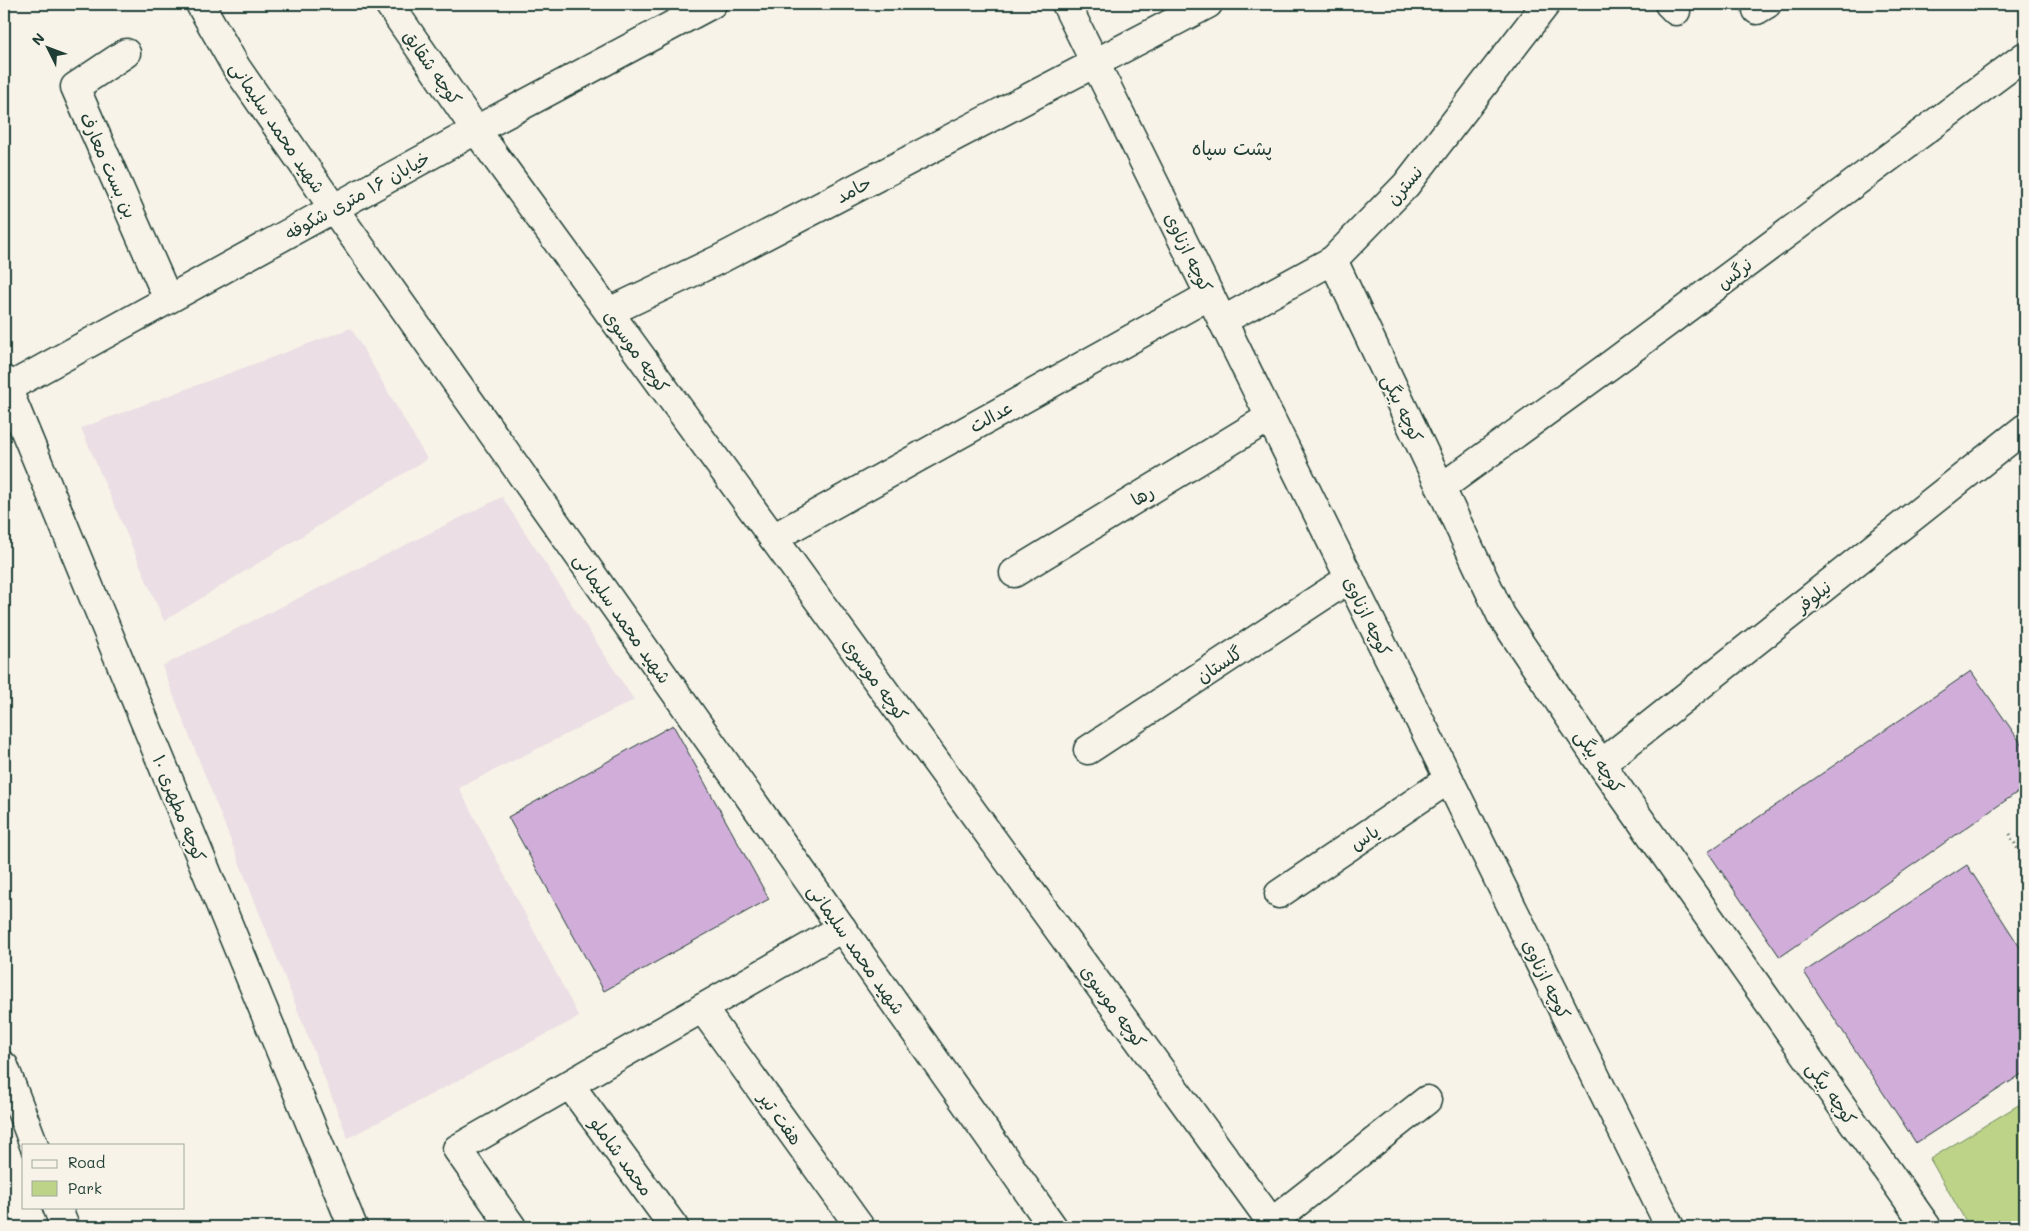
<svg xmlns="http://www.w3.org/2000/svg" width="2029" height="1231" viewBox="0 0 2029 1231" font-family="Mali,'Playpen Sans Arabic',sans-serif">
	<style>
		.built { fill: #ebdee4 }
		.green { fill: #bdd388; stroke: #6e885e }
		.building { fill: #d0aed9; stroke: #1f3d34 }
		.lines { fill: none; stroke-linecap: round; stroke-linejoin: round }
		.minor-casing { stroke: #1f3d34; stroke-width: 31 }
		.tertiary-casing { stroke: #1f3d34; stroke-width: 31 }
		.secondary-casing { stroke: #1f3d34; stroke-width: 31 }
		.path { stroke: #1f3d34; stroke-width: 3; stroke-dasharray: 1 4; stroke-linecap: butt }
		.minor { stroke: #f7f3e8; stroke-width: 28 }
		.tertiary { stroke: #f7f3e8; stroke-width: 28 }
		.secondary { stroke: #f7f3e8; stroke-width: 28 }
		.labels { text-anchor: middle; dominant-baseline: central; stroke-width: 4; stroke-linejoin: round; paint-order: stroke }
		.street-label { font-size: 18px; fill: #1f3d34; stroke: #f7f3e8 }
		.neighbourhood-label { font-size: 19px; fill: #1f3d34; stroke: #f7f3e8 }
	</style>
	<rect width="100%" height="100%" fill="#f7f3e8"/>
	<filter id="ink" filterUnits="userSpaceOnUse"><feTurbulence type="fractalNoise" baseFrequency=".02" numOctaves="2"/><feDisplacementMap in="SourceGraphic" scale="10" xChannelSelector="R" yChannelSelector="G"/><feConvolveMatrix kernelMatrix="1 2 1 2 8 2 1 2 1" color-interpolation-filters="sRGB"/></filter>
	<g filter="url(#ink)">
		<g class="built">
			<polygon points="351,328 427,459 164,621 81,428"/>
			<polygon points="502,497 634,700 459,788 579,1017 348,1138 162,666"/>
		</g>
		<polygon class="green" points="2025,1101 2025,1227 1969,1227 1930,1159"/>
		<g class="building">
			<polygon points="1971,671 2025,749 2025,787 1780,957 1708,852"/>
			<polygon points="673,725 769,899 604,991 508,817"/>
			<polygon points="1967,865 2025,955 2025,1072 1916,1143 1804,972"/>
		</g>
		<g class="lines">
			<g class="minor-casing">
				<g id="minor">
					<polyline points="200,4 236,67 334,209 1053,1227"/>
					<polyline points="389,4 476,130 1275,1227"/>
					<polyline points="1066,4 1670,1227"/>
					<polyline points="1669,4 1676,11"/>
					<polyline points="1757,10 1767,4"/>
					<polyline points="126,53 75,87 168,299"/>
					<polyline points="1333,260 1501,615 1601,764 1927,1227"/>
					<polyline points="609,312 722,258 1208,4"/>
					<polyline points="1222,321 1333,260 1406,185 1546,4"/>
					<polyline points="4,380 353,1227"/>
					<polyline points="1441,488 1613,363 2025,56"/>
					<polyline points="773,538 1210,295"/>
					<polyline points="1014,573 1270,417"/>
					<polyline points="1088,750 1350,578"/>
					<polyline points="1601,764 2025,428"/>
					<polyline points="1279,894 1449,779"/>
					<polyline points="702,1008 860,1227"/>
					<polyline points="570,1085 674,1227"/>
					<polyline points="1272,1222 1427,1100"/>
					<polyline points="512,1227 457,1149 842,928"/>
				</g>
			</g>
			<g class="tertiary-casing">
				<polyline id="tertiary" points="4,390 476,130 712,4"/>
			</g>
			<g class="secondary-casing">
				<g id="secondary">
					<polyline points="4,1066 34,1145"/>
					<polyline points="57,1207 65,1227"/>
				</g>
			</g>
			<polyline class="path" points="2010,834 2025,863"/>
			<use href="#minor" class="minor"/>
			<use href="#tertiary" class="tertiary"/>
			<use href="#secondary" class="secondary"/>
		</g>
	</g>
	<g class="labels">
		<g class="street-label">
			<text transform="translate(433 67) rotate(55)">کوچه شقایق</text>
			<text transform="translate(278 127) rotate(56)">شهید محمد سلیمانی</text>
			<text transform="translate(109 165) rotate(66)">بن بست معارف</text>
			<text transform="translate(1404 185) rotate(-49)">نسترن</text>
			<text transform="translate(853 189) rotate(-28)">حامد</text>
			<text transform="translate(357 195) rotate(-29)">خیابان ۱۶ متری شکوفه</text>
			<text transform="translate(1189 252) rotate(64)">کوچه ازناوی</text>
			<text transform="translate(1734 273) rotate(-37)">نرگس</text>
			<text transform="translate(637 351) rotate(54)">کوچه موسوی</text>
			<text transform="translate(1403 408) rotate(65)">کوچه بیگی</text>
			<text transform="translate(991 416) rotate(-29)">عدالت</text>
			<text transform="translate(1142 495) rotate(-31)">رها</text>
			<text transform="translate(1813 596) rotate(-38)">نیلوفر</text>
			<text transform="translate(1368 616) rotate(64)">کوچه ازناوی</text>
			<text transform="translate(623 618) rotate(55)">شهید محمد سلیمانی</text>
			<text transform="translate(1219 664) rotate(-33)">گلستان</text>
			<text transform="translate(876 679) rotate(54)">کوچه موسوی</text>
			<text transform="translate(1600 761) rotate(56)">کوچه بیگی</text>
			<text transform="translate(180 808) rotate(68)">کوچه مطهری ۱۰</text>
			<text transform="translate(1364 837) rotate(-34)">یاس</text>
			<text transform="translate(857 949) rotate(55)">شهید محمد سلیمانی</text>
			<text transform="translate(1547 979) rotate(64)">کوچه ازناوی</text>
			<text transform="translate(1114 1006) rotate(54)">کوچه موسوی</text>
			<text transform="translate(1832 1093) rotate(55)">کوچه بیگی</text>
			<text transform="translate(781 1118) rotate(54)">هفت تیر</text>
			<text transform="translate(622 1156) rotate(54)">محمد شاملو</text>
		</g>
		<g class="neighbourhood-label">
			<text x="1232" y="147">پشت سپاه</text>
		</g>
	</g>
	<rect width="2029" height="1231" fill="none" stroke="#f7f3e8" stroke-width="20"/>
	<rect x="10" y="10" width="2009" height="1211" fill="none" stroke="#1f3d34" stroke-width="2" filter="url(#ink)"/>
	<rect x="22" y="1144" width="162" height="65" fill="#f7f3e8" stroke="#a1aaa0"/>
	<rect x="32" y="1160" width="25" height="8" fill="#f7f3e8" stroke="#a1aaa0"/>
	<text x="68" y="1168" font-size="15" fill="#1f3d34">Road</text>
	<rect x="32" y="1181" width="25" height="15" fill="#bdd388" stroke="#a1aaa0"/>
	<text x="68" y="1194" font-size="15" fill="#1f3d34">Park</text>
	<g transform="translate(48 48) rotate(312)" stroke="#f7f3e8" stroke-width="4" paint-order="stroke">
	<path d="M0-4L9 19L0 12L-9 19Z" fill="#1f3d34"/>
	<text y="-8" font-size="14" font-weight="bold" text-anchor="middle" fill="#1f3d34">N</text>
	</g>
</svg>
